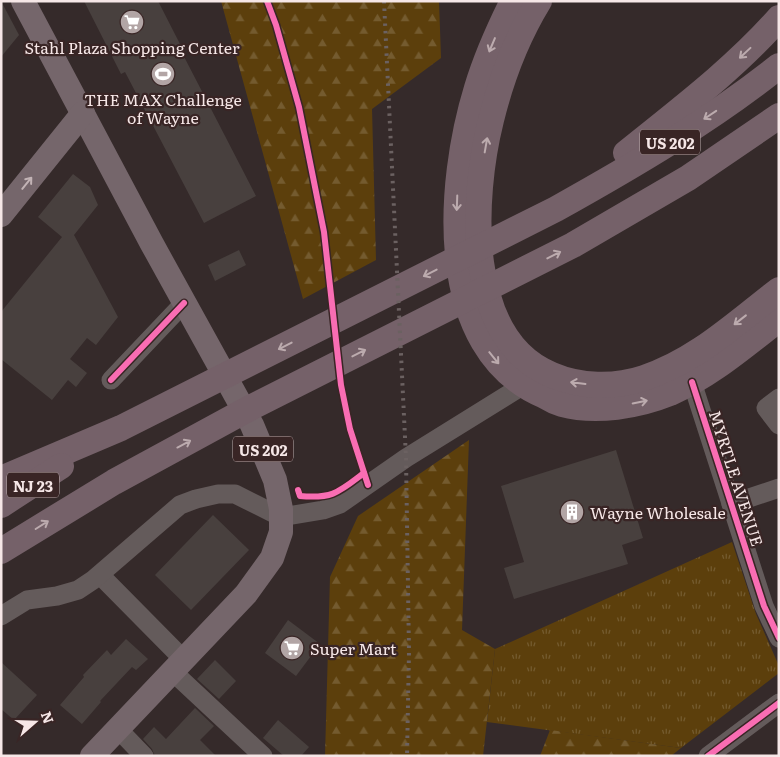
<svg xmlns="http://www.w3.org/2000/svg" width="780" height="757" viewBox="0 0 780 757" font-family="Literata,serif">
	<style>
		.grass { fill: url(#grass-tufts) }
		.forest { fill: url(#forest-firs) }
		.building { fill: #48403e }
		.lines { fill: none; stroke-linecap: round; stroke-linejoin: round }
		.minor { stroke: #645b5b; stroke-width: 19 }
		.major { stroke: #75666b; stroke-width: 24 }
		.highway { stroke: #756169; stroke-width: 26 }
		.rail { stroke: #6b6161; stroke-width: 4; stroke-dasharray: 2.5 5; stroke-linecap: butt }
		.cycleway-casing { stroke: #392525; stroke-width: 9 }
		.cycleway { stroke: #f96db3; stroke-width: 6 }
		.oneway { stroke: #bcabae }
		.oneway2 { stroke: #c2b3b5 }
		.labels { text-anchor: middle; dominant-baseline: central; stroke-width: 4.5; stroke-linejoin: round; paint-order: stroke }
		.shield { fill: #392525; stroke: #bdadad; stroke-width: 1 }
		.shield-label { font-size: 15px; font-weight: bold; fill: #f6e7e7 }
		.poi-label { font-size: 16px; fill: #f6e7e7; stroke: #392525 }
		.street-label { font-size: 16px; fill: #f6e7e7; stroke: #392525 }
	</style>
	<defs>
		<pattern id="grass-tufts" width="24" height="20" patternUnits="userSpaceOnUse" patternTransform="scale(1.25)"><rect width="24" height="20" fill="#5c3f0c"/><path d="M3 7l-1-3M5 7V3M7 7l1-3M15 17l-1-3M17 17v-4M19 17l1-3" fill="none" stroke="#745b2f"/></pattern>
		<pattern id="forest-firs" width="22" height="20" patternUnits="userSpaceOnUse" patternTransform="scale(1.25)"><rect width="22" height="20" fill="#5c3f0c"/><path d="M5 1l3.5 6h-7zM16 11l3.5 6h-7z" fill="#745b2f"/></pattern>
	</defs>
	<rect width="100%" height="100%" fill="#352a2a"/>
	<polygon class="grass" points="732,542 756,614 779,666 779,673 681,748 487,722 495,649"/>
	<g class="forest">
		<polygon points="221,1 439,1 441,58 372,109 376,260 303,299"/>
		<polygon points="469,440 462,630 495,649 483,756 325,756 330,577 358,516"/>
		<polygon points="550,730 681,748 671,756 540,756"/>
	</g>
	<g class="building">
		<polygon points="1,1 19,35 1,57"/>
		<polygon points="84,1 158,1 180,44 178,45 256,196 204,223 125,72 121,74"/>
		<polygon points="73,174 90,187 98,205 74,235 118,317 96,345 87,338 70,359 87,373 76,387 68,380 52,400 1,359 1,312 62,237 38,217"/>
		<polygon points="239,250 246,265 215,281 208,265"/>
		<polygon points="616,450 643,538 622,545 628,564 514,599 504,568 524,562 501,486"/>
		<polygon points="213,515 249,550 191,610 155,575"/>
		<polygon points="288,620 320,644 296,676 265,653"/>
		<polygon points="126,639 148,659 136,670 132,667 100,701 101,702 82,724 60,705 84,677 83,675 107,650 111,655"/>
		<polygon points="215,660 236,681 219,699 197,679"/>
		<polygon points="1,662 37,695 14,720 1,709"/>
		<polygon points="195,708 214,726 200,740 216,756 155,756 152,749 143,739 154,727 166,739"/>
		<polygon points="278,720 309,747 301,756 284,756 263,738"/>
	</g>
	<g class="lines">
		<g class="minor">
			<polyline points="111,380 184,303"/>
			<polyline points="692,382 764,606 779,638"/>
			<polyline points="779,398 766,408 779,425"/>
			<polyline points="731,504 779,488"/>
			<polyline points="100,575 184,660"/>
			<polyline points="1,616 27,600 57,596 78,590 93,580 180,505 196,499 218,494 235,494 281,517 323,510 340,504 406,458 535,378"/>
			<polyline points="173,672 263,756"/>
			<polyline points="118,729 144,756"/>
			<polyline points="708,756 779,703"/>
		</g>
		<g class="major">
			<polyline points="23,1 152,244 252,425 275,480 281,509 281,532 272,558 246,594 92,756"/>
			<polyline points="1,215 83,113"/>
		</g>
		<g class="highway">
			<path d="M513 1C499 29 486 58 477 88 448 182 434 350 545 396 550 399 556 402 562 404 596 413 638 406 670 393 711 375 744 346 779 319"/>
			<path d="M539 1C517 37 501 79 491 120 472 196 463 339 552 375 580 387 614 388 644 378 696 361 736 323 779 290"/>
			<path d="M626 153C678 111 734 69 779 18"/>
			<path d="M1 479 121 428 556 209C633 166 710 121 779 66"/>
			<polyline points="1,505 61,466"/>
			<polyline points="1,551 114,482 252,407 573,245 688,178 779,116"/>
		</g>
		<polyline class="rail" points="384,1 406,458 409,652 407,756"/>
		<g class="cycleway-casing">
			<g id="cycleway">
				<polyline points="267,1 276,25 299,107 324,232 341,385 350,429 368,485"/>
				<polyline points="111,380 184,303"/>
				<polyline points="692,382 764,606 779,638"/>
				<path d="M298 490 300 496C333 499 339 492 364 473"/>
				<polyline points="708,756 779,703"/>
			</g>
		</g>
		<use href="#cycleway" class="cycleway"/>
	</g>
	<defs><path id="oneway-shaft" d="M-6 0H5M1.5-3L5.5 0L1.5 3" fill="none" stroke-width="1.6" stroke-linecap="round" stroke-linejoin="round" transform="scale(1.25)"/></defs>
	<g class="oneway">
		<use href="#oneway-shaft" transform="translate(492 45) rotate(113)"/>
		<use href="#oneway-shaft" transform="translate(745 53) rotate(137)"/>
		<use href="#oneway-shaft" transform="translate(710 115) rotate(146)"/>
		<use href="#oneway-shaft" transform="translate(486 145) rotate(-80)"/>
		<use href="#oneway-shaft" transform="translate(457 203) rotate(92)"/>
		<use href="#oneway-shaft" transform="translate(554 255) rotate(-27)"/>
		<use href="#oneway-shaft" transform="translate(430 273) rotate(153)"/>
		<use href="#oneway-shaft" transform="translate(740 320) rotate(142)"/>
		<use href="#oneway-shaft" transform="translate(285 346) rotate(153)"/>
		<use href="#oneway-shaft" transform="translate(359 353) rotate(-27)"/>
		<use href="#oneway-shaft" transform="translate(494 358) rotate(51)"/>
		<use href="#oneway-shaft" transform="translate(578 383) rotate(-173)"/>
		<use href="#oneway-shaft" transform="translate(640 402) rotate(-11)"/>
		<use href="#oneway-shaft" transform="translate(184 444) rotate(-28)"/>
		<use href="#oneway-shaft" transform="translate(42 525) rotate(-32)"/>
	</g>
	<use class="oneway2" href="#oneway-shaft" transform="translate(27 183) rotate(-51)"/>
	<defs>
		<g id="supermarket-disc" transform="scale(1.25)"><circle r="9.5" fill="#b2a5a5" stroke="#392525"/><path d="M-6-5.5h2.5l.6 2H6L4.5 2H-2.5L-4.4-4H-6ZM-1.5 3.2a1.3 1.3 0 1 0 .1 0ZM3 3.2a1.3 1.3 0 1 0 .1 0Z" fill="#fff"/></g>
		<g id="stadium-disc" transform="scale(1.25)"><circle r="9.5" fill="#b2a5a5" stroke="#392525"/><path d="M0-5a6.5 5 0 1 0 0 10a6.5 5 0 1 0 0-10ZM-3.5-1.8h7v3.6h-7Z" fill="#fff"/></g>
		<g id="building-disc" transform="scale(1.25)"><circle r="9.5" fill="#b2a5a5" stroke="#392525"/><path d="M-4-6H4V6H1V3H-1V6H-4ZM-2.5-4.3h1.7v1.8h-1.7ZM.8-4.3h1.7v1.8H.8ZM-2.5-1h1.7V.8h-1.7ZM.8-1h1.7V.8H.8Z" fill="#fff"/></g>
	</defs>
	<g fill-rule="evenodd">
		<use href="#supermarket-disc" x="132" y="22"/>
		<use href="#stadium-disc" x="163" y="74"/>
		<use href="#building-disc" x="572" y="512"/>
		<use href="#supermarket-disc" x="292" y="648"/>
	</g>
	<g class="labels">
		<g class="shield">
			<rect x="640" y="129.5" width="60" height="25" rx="4"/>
			<rect x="233" y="436.5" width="60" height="25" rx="4"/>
			<rect x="7" y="472.5" width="52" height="25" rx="4"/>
		</g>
		<g class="shield-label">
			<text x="670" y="142">US 202</text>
			<text x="263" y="449">US 202</text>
			<text x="33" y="485">NJ 23</text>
		</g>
		<g class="poi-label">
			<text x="132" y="47">Stahl Plaza Shopping Center</text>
			<text x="163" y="99">THE MAX Challenge<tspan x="163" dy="18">of Wayne</tspan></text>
			<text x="590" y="512" text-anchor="start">Wayne Wholesale</text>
			<text x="310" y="648" text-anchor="start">Super Mart</text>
		</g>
		<g class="street-label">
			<text transform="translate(737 478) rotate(72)">MYRTLE AVENUE</text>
		</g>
	</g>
	<rect width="780" height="757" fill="none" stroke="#f6e7e7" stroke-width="5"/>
	<g transform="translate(35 722) rotate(70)" stroke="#392525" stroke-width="4" paint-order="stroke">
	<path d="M0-4L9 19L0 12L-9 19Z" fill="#f6e7e7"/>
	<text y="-8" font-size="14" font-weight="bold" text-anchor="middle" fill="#f6e7e7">N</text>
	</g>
</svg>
